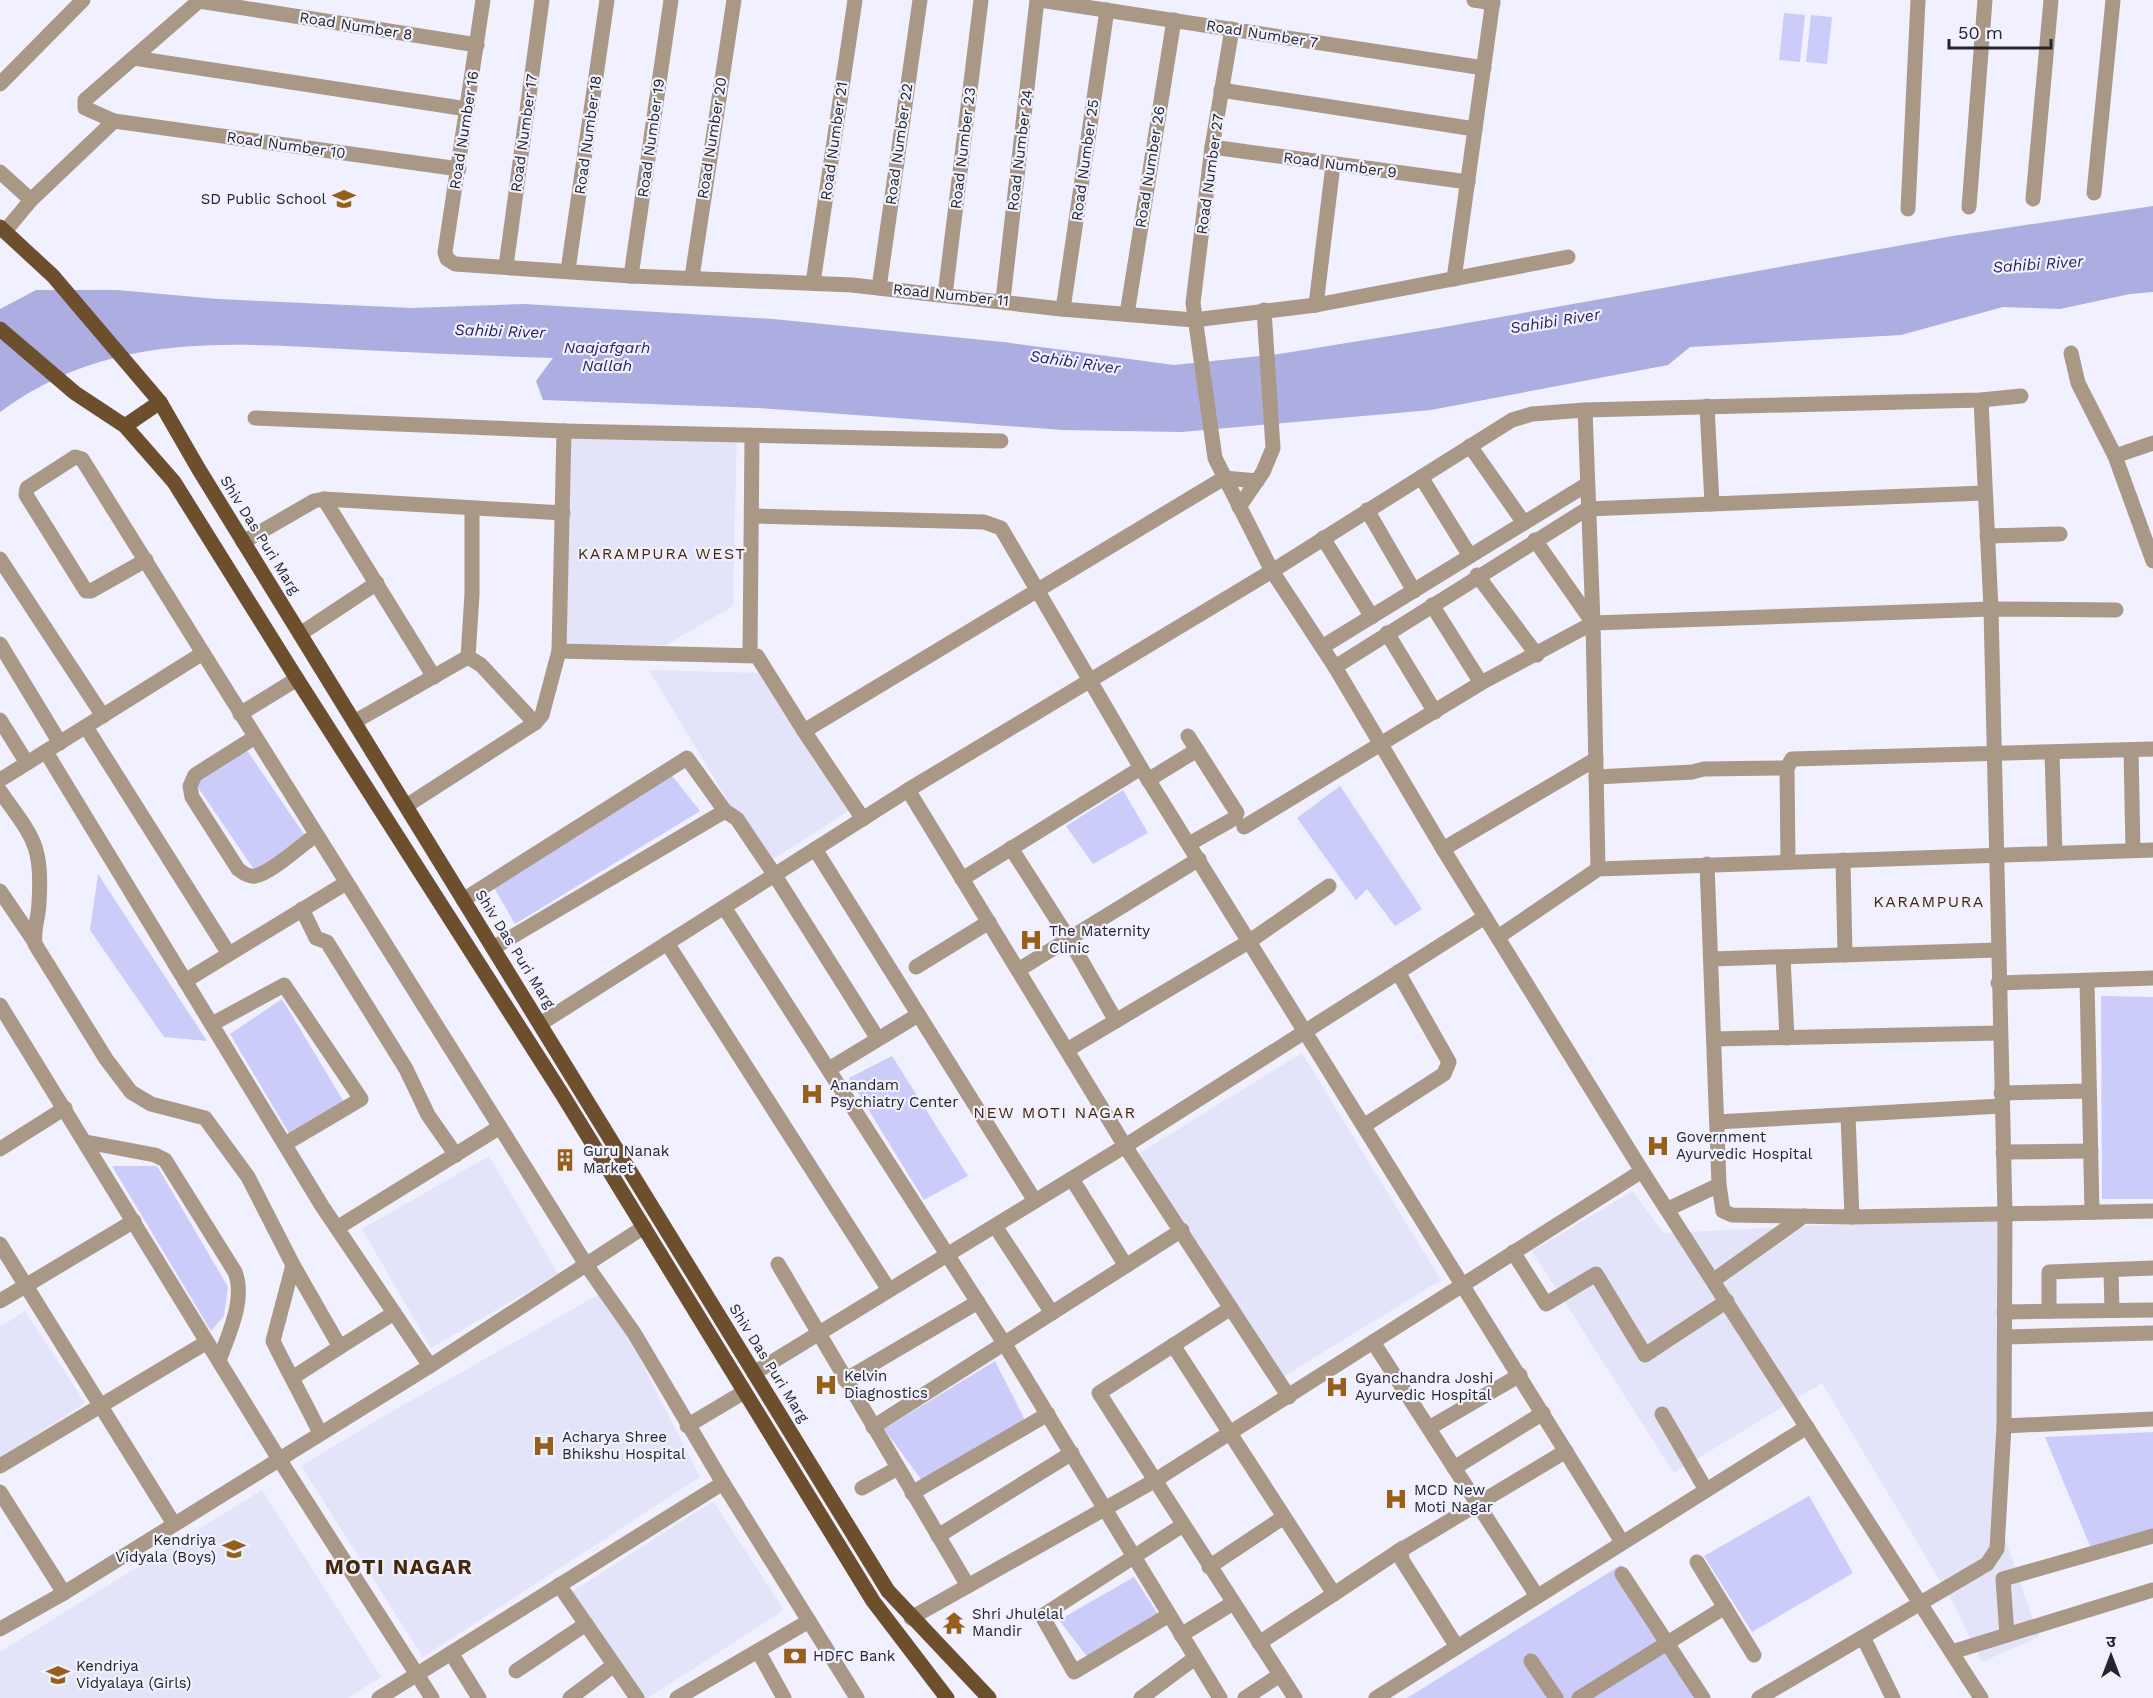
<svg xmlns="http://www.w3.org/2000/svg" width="2153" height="1698" viewBox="0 0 2153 1698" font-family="'Work Sans','Noto Sans Devanagari',sans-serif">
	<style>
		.built { fill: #e3e4f9 }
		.green { fill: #cbccfa }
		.water { fill: #acade1 }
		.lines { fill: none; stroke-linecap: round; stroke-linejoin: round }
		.minor { stroke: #aa9886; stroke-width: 15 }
		.major { stroke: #6d4e2d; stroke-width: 15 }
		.labels { text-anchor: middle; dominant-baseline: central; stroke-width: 4.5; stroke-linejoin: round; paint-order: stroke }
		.street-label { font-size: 15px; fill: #25252a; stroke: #f0f0fe }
		.poi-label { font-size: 15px; fill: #25252a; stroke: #f0f0fe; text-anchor: start }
		.water-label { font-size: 16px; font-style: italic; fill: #29215e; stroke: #f0f0fe }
		.neighbourhood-label { font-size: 16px; letter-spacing: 1.5px; fill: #442909; stroke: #f0f0fe }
		.district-label { font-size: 21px; font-weight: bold; letter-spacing: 1.5px; fill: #442909; stroke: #f0f0fe }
	</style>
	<rect width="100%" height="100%" fill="#f0f0fe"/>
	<g class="built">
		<polygon points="570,424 737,428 733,606 666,645 566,648"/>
		<polygon points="649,670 759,673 850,810 766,864"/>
		<polygon points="1302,1053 1441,1280 1278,1380 1138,1154"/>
		<polygon points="489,1156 558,1274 431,1348 362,1229"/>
		<polygon points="1633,1191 1663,1233 2004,1217 2001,1527 2039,1637 1982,1662 1951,1599 1822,1383 1674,1473 1532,1251"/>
		<polygon points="605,1291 700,1477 423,1657 301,1466 384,1416"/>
		<polygon points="25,1311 85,1403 0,1458 0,1327"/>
		<polygon points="262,1490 381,1677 348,1698 0,1698 0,1652"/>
		<polygon points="713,1501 784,1610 648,1698 639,1698 570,1593"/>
	</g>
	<g class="green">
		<polygon points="1784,13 1805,15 1800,62 1779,60"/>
		<polygon points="1811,15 1832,17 1827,64 1806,62"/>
		<polygon points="246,749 306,837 255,871 195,783"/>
		<polygon points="666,768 700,811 515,924 489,879"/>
		<polygon points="1340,786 1422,909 1395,926 1367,889 1356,900 1297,818"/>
		<polygon points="1123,790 1148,833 1093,864 1066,826"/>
		<polygon points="98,874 207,1041 164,1037 90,930"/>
		<polygon points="2101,996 2153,997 2153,1199 2102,1199"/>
		<polygon points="282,999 347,1107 296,1145 230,1034"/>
		<polygon points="892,1056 968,1176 924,1200 849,1078"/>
		<polygon points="112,1166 157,1166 228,1287 224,1316 211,1331"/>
		<polygon points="995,1361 1031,1432 929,1490 884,1429"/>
		<polygon points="2153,1432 2153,1529 2090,1546 2045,1437"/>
		<polygon points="1809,1496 1853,1573 1752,1632 1704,1556"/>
		<polygon points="1621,1565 1708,1698 1407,1698"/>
		<polygon points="1134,1577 1165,1625 1095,1667 1059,1620"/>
	</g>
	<path class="water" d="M2153 206V292L2130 294 2060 309 2003 307 1901 335 1690 347 1668 365 1431 410 1181 432 1063 430 758 408 543 400 536 381 553 358C490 356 426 353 362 350 232 343 111 330 0 412V309L36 290H117L218 299 412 308 524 304 773 319 1003 342 1174 365 1279 354 1439 328 1953 236Z"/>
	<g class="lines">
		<g class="minor">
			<polyline points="200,0 85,100 85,108 114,121 459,169"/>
			<polyline points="483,0 445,252 447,259 455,264 631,276 852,285 1061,309 1194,320 1316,305 1568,257"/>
			<polyline points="1040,0 1484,68"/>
			<polyline points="1474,0 1493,3"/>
			<polyline points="199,1 477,45"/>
			<polyline points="1232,29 1212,147 1193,303 1215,458 1272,571 1335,667 1443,849 1642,1171 1981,1698"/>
			<polyline points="134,58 467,109"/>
			<polyline points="0,84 83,0"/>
			<polyline points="1221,90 1475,129"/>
			<polyline points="1212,147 1468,182"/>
			<polyline points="0,172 31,200"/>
			<polyline points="2094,193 2113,0"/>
			<polyline points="2033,199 2051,0"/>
			<polyline points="1969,207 1985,0"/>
			<polyline points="1908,209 1918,0"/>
			<polyline points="6,230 31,200 114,121"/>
			<polyline points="506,266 542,0"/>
			<polyline points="568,270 607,0"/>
			<polyline points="631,276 671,0"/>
			<polyline points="692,277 734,0"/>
			<polyline points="1454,279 1493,0"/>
			<polyline points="813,283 855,0"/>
			<polyline points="879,288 920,0"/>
			<polyline points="945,295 981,0"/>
			<polyline points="1003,300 1037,0"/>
			<polyline points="1316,305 1333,165"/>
			<polyline points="1063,309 1107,10"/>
			<polyline points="1127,314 1174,20"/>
			<polyline points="2071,353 2078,383 2115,456 2153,561"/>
			<polyline points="1707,406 1712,504"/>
			<polyline points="1585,410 1593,623 1598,869"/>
			<polyline points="255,418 564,431 1001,441"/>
			<polyline points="1470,446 1524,523"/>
			<polyline points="2115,456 2153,443"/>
			<polyline points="1421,477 1470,556"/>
			<polyline points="324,499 434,677"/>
			<polyline points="1239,507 1263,472 1273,448 1264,310"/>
			<polyline points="1367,510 1414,591"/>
			<polyline points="752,516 984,522 1001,528 1141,768 1622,1542"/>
			<polyline points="1987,536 2060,534"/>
			<polyline points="1323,538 1372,617"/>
			<polyline points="1535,540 1593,623"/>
			<polyline points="243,542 314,501 324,499 563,513"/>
			<polyline points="0,559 103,716"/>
			<polyline points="146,560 91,591 86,591 26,495 27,488 75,457 82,459 203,653"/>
			<polyline points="1477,575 1537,655"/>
			<polyline points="1432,605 1481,683"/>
			<polyline points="1387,633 1435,712"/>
			<polyline points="300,634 377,583"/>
			<polyline points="0,644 60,743"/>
			<polyline points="1322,647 1586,485"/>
			<polyline points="559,651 757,656 804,731"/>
			<polyline points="750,655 752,437"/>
			<polyline points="468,657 472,594 472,508"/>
			<polyline points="468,657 481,665 535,723"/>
			<polyline points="1335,667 1587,509 1984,493"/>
			<polyline points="240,714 297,679"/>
			<polyline points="0,720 27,763"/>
			<polyline points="354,722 468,657"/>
			<polyline points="86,727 229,954"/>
			<polyline points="1188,736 1237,813 1235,818 1189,844"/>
			<path d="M255 737 195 775 190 786 192 797 238 869C243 873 249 877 255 876 272 873 301 845 316 835"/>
			<polyline points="2131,750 2133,850"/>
			<polyline points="46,752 322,1206 430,1366"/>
			<polyline points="2052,753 2055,853"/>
			<polyline points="1596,777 1692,772 1704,769 1787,768"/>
			<polyline points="0,780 203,653 587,1266 634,1333 723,1483"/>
			<polyline points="1148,780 1197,750"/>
			<polyline points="908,790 1125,1146 1289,1397"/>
			<path d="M0 791C32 837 43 843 39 902 39 917 33 928 35 944L106 1059 131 1092 151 1104 205 1118 248 1177 293 1265"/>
			<polyline points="406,806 535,723 542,715 559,651 564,431"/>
			<polyline points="863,819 804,731 1224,478 1257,481"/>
			<polyline points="1244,827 1481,683 1593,623 1991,609 2116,610"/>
			<polyline points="1011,848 1069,939 1116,1021"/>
			<polyline points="815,849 1035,1201"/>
			<polyline points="1443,849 1596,759"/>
			<polyline points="1843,860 1845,955"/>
			<polyline points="1788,862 1787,768 1792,759 2153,749"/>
			<polyline points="1707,864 1719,1185 1723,1211 1732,1215 1852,1217 2153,1211"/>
			<polyline points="962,879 1141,768"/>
			<polyline points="0,891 34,941"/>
			<polyline points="463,900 687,758 725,811"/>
			<polyline points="724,907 1004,1343 1220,1698"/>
			<polyline points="302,909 316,938 327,942 406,1069 428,1115 456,1155"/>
			<polyline points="1498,937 1598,869 2153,850"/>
			<polyline points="667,943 889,1290"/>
			<polyline points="493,948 725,811 737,819 774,874 878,1039"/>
			<polyline points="1783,957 1787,1038"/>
			<polyline points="1711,959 1998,950"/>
			<polyline points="916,967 989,922"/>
			<polyline points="1018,970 1199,859"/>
			<polyline points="185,981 346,883"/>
			<polyline points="2087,981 2092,1212"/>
			<polyline points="1998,983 2153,978"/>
			<polyline points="0,1005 279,1459 432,1698"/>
			<polyline points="212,1024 284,985 361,1099 285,1144"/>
			<polyline points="540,1024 908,790 1272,571 1512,420 1532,414 1585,410 1981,400 2021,396"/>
			<polyline points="1714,1039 1999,1033"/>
			<polyline points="1067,1050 1250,941 1329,886"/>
			<polyline points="829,1069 918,1015"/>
			<polyline points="2001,1093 2089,1091"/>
			<polyline points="1848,1115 1852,1217"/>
			<polyline points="1717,1122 2001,1106"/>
			<polyline points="1365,1125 1444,1074 1449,1062 1398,972"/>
			<path d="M86 1142 155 1155 165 1160 235 1272C246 1300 228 1335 219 1361"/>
			<polyline points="0,1149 65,1108"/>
			<polyline points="2003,1152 2091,1151"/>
			<polyline points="1072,1179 1126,1266"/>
			<polyline points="1668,1209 1719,1185"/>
			<polyline points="995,1226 1052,1313"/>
			<polyline points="337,1228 500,1127"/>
			<polyline points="0,1244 174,1524"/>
			<polyline points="1513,1252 1546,1304 1596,1274 1645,1355 1727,1301"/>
			<polyline points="778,1264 968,1586"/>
			<polyline points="2111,1270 2112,1310"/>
			<polyline points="1714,1280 1804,1216"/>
			<polyline points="0,1301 134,1221"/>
			<polyline points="1231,1308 1099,1393 1295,1698"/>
			<polyline points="2049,1311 2049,1272 2153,1268"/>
			<polyline points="2004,1312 2153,1310"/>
			<polyline points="2005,1337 2153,1333"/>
			<polyline points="1373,1342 1537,1596"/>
			<polyline points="1173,1345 1334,1594 1259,1643"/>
			<polyline points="340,1347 394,1313"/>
			<polyline points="754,1373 1125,1146 1485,917"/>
			<path d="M292 1378 340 1347 293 1265 273 1341C288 1372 305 1402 320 1433"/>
			<polyline points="845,1380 978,1302"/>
			<polyline points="1662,1414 1706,1490"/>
			<polyline points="687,1426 744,1392"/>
			<polyline points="2004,1426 2153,1419"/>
			<polyline points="873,1427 1182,1230"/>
			<polyline points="1429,1428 1520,1375"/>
			<polyline points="0,1466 207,1342"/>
			<polyline points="1454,1468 1543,1413"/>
			<polyline points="862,1488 898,1468"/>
			<polyline points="0,1492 64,1593"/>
			<polyline points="912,1493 1048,1414"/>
			<polyline points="938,1536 1072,1453"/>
			<polyline points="1697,1562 1754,1655"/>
			<polyline points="1209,1567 1284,1517"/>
			<polyline points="1622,1574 1703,1698"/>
			<polyline points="559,1585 637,1698"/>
			<polyline points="1334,1594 1403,1548"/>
			<polyline points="1169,1615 1074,1672 1042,1616 1183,1525"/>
			<polyline points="911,1618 1154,1481 1642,1171"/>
			<polyline points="0,1629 64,1593 430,1366 644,1227"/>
			<polyline points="1181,1635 1233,1603"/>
			<polyline points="2007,1635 2003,1579 2153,1536"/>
			<polyline points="1863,1637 1893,1698"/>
			<polyline points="1457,1647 1402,1560 1401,1550 1566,1451"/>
			<polyline points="758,1651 784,1698"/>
			<polyline points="1952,1652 2153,1590"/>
			<polyline points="451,1653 479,1698"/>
			<polyline points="1531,1661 1556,1698"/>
			<polyline points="516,1671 586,1624"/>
			<polyline points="379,1698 723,1483 857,1698"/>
			<polyline points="570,1698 614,1665"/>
			<polyline points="677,1698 809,1621"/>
			<polyline points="1141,1698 1195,1658"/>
			<polyline points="1245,1698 1280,1675"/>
			<polyline points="1376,1698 1807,1427"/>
			<polyline points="1579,1698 1725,1607"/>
			<polyline points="1759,1698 1987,1564 1997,1549 2004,1426 2005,1213 1991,609 1981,400"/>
		</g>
		<g class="major">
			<polyline points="0,227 53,276 160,402 198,468 888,1591 989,1698"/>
			<polyline points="0,329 75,393 125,426 174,482 297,679 562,1094 873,1601 947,1698"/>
			<polyline points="125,426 160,402"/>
		</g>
	</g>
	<defs>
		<g id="school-bare" transform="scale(1.8)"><path d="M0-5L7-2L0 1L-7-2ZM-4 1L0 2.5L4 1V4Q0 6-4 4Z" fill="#97601a" stroke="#f0f0fe" stroke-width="2.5" paint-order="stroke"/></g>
		<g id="hospital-bare" transform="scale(1.8)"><path d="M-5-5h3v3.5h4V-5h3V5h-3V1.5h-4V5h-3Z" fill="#97601a" stroke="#f0f0fe" stroke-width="2.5" paint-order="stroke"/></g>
		<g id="building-bare" transform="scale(1.8)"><path d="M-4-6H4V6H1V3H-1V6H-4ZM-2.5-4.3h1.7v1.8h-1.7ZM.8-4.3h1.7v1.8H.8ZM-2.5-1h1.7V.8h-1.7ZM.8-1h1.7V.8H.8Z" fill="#97601a" stroke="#f0f0fe" stroke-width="2.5" paint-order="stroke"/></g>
		<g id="temple-bare" transform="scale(1.8)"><path d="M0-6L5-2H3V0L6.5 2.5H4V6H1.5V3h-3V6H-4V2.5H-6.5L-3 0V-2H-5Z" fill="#97601a" stroke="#f0f0fe" stroke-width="2.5" paint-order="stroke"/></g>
		<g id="bank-bare" transform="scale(1.8)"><path d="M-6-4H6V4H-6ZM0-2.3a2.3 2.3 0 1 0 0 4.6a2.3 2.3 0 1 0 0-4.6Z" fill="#97601a" stroke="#f0f0fe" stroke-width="2.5" paint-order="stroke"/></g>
	</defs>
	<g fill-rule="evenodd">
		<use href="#school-bare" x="344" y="199"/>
		<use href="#hospital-bare" x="1031" y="940"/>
		<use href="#hospital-bare" x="812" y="1094"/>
		<use href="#hospital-bare" x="1658" y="1146"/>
		<use href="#building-bare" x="565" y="1160"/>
		<use href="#hospital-bare" x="826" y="1385"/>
		<use href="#hospital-bare" x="1337" y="1387"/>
		<use href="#hospital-bare" x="544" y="1446"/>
		<use href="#hospital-bare" x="1396" y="1499"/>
		<use href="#school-bare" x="234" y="1549"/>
		<use href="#temple-bare" x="954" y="1623"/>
		<use href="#bank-bare" x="795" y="1656"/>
		<use href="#school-bare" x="58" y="1675"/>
	</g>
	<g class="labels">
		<g class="street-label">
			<text transform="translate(356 26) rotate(9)">Road Number 8</text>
			<text transform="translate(1262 34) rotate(9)">Road Number 7</text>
			<text transform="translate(464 130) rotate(-81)">Road Number 16</text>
			<text transform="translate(524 133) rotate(-82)">Road Number 17</text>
			<text transform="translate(588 135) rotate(-82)">Road Number 18</text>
			<text transform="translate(651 138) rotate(-82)">Road Number 19</text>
			<text transform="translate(712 138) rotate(-81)">Road Number 20</text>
			<text transform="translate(834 141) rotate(-82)">Road Number 21</text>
			<text transform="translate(899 144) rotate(-82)">Road Number 22</text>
			<text transform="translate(286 145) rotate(8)">Road Number 10</text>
			<text transform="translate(963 148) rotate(-83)">Road Number 23</text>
			<text transform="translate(1020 150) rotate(-83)">Road Number 24</text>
			<text transform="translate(1085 160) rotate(-82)">Road Number 25</text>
			<text transform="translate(1340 165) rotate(8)">Road Number 9</text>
			<text transform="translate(1150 167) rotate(-81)">Road Number 26</text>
			<text transform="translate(1210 174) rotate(-82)">Road Number 27</text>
			<text transform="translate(951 295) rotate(6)">Road Number 11</text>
			<text transform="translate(260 535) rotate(58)">Shiv Das Puri Marg</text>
			<text transform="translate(515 949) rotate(58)">Shiv Das Puri Marg</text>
			<text transform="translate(769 1363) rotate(58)">Shiv Das Puri Marg</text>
		</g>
		<g class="poi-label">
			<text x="326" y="199" text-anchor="end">SD Public School</text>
			<text x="1049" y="931">The Maternity<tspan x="1049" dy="17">Clinic</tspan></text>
			<text x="830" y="1085">Anandam<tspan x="830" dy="17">Psychiatry Center</tspan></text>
			<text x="1676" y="1137">Government<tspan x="1676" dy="17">Ayurvedic Hospital</tspan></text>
			<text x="583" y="1151">Guru Nanak<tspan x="583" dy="17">Market</tspan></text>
			<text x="844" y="1376">Kelvin<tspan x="844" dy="17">Diagnostics</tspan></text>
			<text x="1355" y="1378">Gyanchandra Joshi<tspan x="1355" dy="17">Ayurvedic Hospital</tspan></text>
			<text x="562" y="1437">Acharya Shree<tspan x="562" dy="17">Bhikshu Hospital</tspan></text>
			<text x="1414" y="1490">MCD New<tspan x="1414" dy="17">Moti Nagar</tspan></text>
			<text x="216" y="1540" text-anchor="end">Kendriya<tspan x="216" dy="17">Vidyala (Boys)</tspan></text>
			<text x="972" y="1614">Shri Jhulelal<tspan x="972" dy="17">Mandir</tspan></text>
			<text x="813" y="1656">HDFC Bank</text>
			<text x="76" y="1666">Kendriya<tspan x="76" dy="17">Vidyalaya (Girls)</tspan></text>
		</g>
		<g class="water-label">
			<text transform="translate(2038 264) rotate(-4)">Sahibi River</text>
			<text transform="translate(1555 321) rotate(-9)">Sahibi River</text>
			<text transform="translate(500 331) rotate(2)">Sahibi River</text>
			<text x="607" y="347">Naajafgarh<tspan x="607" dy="18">Nallah</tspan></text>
			<text transform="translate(1075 362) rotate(8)">Sahibi River</text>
		</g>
		<g class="neighbourhood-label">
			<text x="662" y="553">KARAMPURA WEST</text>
			<text x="1929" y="901">KARAMPURA</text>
			<text x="1055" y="1112">NEW MOTI NAGAR</text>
		</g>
		<g class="district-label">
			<text x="399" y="1566">MOTI NAGAR</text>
		</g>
	</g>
	<g transform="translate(2111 1656)" stroke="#f0f0fe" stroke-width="4.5" paint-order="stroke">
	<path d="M0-4.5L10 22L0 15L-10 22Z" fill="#25252a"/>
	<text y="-9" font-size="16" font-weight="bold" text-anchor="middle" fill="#25252a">उ</text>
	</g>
	<path d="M1949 39v9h102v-9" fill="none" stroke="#25252a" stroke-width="3"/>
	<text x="1958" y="39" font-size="18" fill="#25252a" stroke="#f0f0fe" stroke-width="4.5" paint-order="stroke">50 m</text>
</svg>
